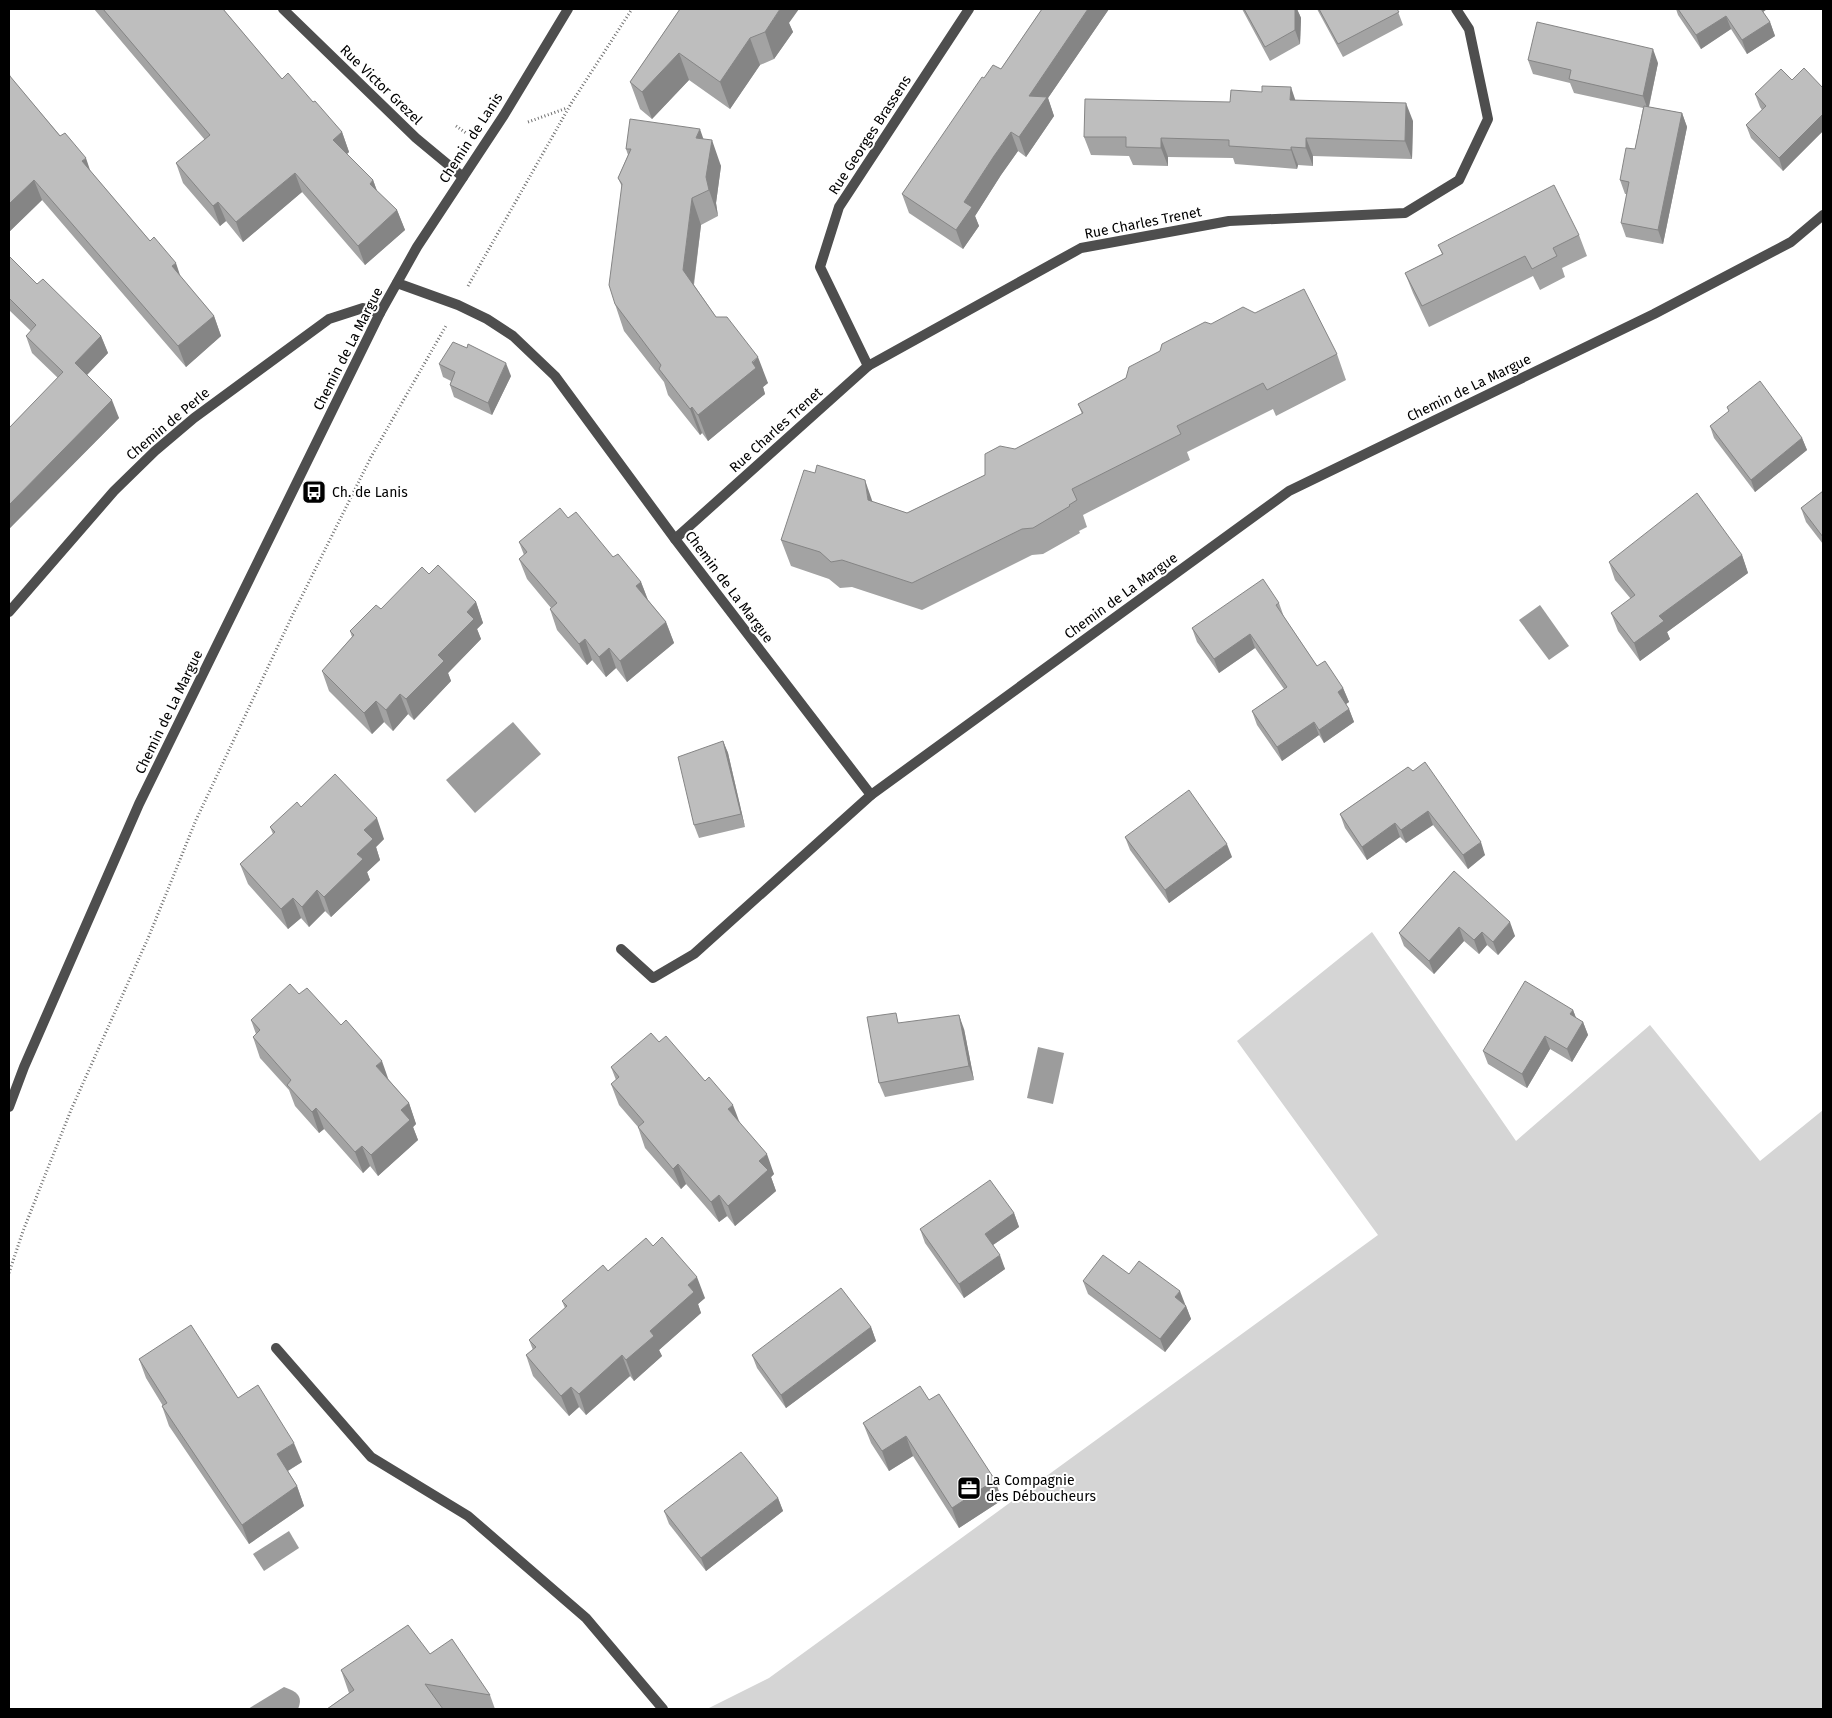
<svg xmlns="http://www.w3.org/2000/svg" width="1832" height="1718" viewBox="0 0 1832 1718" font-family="'Fira Sans',sans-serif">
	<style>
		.green { fill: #d5d5d5 }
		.water { fill: #9c9c9c }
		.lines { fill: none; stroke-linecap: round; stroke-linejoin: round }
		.path { stroke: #707070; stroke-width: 3; stroke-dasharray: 1 2.5; stroke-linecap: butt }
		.service { stroke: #4e4e4e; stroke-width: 10 }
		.minor { stroke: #4e4e4e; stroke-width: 10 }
		.wall { fill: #a3a3a3 }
		.shaded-wall { fill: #858585 }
		.building { fill: #bebebe; stroke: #858585 }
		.labels { text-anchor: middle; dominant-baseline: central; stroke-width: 4; stroke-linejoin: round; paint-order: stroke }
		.street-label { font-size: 14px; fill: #000; stroke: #fff }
		.poi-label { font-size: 14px; fill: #000; stroke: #fff; text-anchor: start }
	</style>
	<rect width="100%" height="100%" fill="#fff"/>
	<polygon class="green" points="1372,932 1516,1141 1650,1025 1760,1161 1823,1110 1823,1709 707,1709 769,1678 1378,1235 1237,1041"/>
	<g class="water">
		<polygon points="1540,605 1569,646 1549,660 1519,620"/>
		<polygon points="513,722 541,754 475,813 446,780"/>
		<polygon points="1038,1047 1064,1053 1053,1104 1027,1098"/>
		<polygon points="289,1531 299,1548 264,1571 253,1554"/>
		<path d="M284 1687C295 1691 304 1695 298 1709H248Z"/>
	</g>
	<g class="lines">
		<g class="path">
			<polyline points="528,122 567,108"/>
			<polyline points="456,126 466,133"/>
			<polyline points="468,286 572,102 632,9"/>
			<polyline points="9,1273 23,1231 71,1110 149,936 196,820 293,614 371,457 447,324"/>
		</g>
		<g class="service">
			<polyline points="621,949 653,978 694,954 871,795"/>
			<polyline points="276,1348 371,1457 468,1516 586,1618 663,1709"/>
		</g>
		<g class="minor">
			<polyline points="283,9 416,138 463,177"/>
			<polyline points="397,283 458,305 487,319 513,336 555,376 675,539 871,795 1289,491 1654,314 1791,242 1823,215"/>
			<polyline points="868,366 820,267 839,207 969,9"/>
			<polyline points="675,539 868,366 1081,248 1229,221 1405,213 1459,180 1488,119 1469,29 1456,9"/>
			<polyline points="9,612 114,491 155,451 194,418 329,319 363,308 380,313"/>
			<polyline points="9,1107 24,1067 139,804 380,313 417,247 504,115 568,9"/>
		</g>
	</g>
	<g class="wall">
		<polygon points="94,9 223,9 282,79 313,102 342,132 349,152 347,154 373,180 377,191 397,210 405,230 365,265 302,192 243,242 226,221 220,226 183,183 176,163 205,140"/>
		<polygon points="680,9 789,23 793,32 774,59 760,65 730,109 689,80 652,119 640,109 630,82"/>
		<polygon points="1042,9 1109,9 1048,98 1054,116 1026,157 1018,151 1001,175 975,216 979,226 963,249 909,213 902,194 984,78 1001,69"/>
		<polygon points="1242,9 1297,9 1301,18 1300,44 1270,61"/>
		<polygon points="1317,9 1397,9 1403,25 1343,57"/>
		<polygon points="1676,9 1767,9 1763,12 1770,22 1775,36 1747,54 1731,29 1701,49 1678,15"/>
		<polygon points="1528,60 1658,63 1649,107 1682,113 1687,127 1663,244 1626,237 1621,223 1627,194 1625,194 1620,180 1635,149 1643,108 1574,93 1570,83 1533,74"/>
		<polygon points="9,71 11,78 214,316 221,336 186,367 42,200 9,232"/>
		<polygon points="1792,80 1823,88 1823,131 1783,171 1751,138 1746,125 1762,110 1760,107 1755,94"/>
		<polygon points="1295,100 1413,121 1412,159 1313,156 1313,166 1298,165 1297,169 1235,164 1233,158 1168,157 1168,166 1133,165 1129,156 1091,155 1084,137 1230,102"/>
		<polygon points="704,139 721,166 716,203 718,216 701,225 694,285 716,317 768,383 763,387 765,394 708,441 702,433 700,435 668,395 664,382 624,331 615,304 622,187 618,178 628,155 626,149"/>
		<polygon points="1579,235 1587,256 1562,268 1565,277 1540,290 1533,276 1429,327 1413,293 1405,273 1442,254 1438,245"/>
		<polygon points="9,256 37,284 101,336 108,353 87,375 119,418 9,529 9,428 58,378 32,353 26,336 31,331 9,310"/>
		<polygon points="1211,324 1337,354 1346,380 1276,416 1273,409 1187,452 1190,460 1083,515 1087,527 1079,531 1080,533 1043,554 1032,555 922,610 852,587 840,588 829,579 791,566 781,540 815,473 873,502 907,513 985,475 1015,449 1082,414 1078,404 1126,378"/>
		<polygon points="439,364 511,376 492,415 454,397 450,385 451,381 443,377"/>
		<polygon points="1710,426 1802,438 1807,450 1755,492 1714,438"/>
		<polygon points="1823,491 1823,544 1806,522 1801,508"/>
		<polygon points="568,518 641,582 648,600 666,622 674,643 627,682 616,668 606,677 592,660 587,665 557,630 550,609 551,608 527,579 519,559 524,555 519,542"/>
		<polygon points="1742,555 1748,573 1667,632 1670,639 1640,661 1618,631 1611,613 1631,599 1615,580 1609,562"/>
		<polygon points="429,574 476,602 483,623 477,629 481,639 448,673 451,681 414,720 408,714 393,731 384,722 372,734 329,691 322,671 352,637 350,631"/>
		<polygon points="1279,603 1284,617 1317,666 1343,688 1349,702 1346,704 1349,709 1354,722 1324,743 1319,735 1282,761 1257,725 1252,711 1284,689 1255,648 1219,673 1197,642 1192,628"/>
		<polygon points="723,741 728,753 745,827 699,838 694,825"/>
		<polygon points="1408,767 1485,855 1468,869 1433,825 1406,843 1400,837 1367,860 1345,828 1340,814"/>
		<polygon points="301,807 384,839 376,847 380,860 367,872 370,880 331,917 325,911 309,927 301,918 288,929 248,884 240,864 273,834 270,827"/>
		<polygon points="1125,837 1232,857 1169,903 1130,850"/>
		<polygon points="1454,871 1515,936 1498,955 1487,945 1479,954 1464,941 1434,974 1404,946 1399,933"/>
		<polygon points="299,994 389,1080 409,1103 416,1124 413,1127 418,1140 378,1176 370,1166 363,1173 324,1129 319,1133 295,1106 289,1090 260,1058 253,1037 256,1034 251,1020"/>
		<polygon points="1573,1010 1576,1018 1583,1022 1588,1035 1572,1062 1550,1049 1527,1088 1488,1064 1483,1051"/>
		<polygon points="899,1023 964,1029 974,1080 885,1097 879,1083"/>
		<polygon points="659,1042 739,1122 774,1174 771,1177 776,1191 735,1226 727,1216 719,1222 686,1184 681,1189 645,1148 638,1127 619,1105 611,1084 616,1080 611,1067"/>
		<polygon points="1014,1213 1019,1227 993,1245 1005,1269 964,1298 925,1243 920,1229"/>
		<polygon points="608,1271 705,1298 698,1304 701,1313 659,1350 662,1356 634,1381 630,1376 586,1415 579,1407 569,1416 533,1376 526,1355 533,1350 529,1340 565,1308 562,1301"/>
		<polygon points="1129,1274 1185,1304 1186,1306 1191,1319 1165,1352 1088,1294 1083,1281"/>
		<polygon points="871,1327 876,1341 786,1408 757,1368 752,1355"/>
		<polygon points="139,1359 238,1398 302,1462 288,1471 297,1486 304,1506 249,1544 169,1426 162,1406 163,1406 146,1378"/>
		<polygon points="929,1400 1002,1500 959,1528 913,1456 889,1471 871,1443 863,1423"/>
		<polygon points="778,1498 783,1511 706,1571 669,1524 664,1511"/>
		<polygon points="430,1654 490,1695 495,1709 327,1709 349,1693 341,1670"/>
	</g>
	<g class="shaded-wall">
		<polygon points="780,9 799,9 789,23 793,32 774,59 765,32"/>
		<polygon points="1088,9 1109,9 1048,98 1054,116 1026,157 1019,137 1029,96"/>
		<polygon points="1295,9 1297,9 1301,18 1300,44 1295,30"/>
		<polygon points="1758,9 1767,9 1760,14"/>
		<polygon points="1726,16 1731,29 1701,49 1696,35"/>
		<polygon points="1770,22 1775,36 1747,54 1742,40"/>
		<polygon points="750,38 760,65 730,109 720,82"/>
		<polygon points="1653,49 1658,63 1648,110 1643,96"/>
		<polygon points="679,53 689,80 652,119 642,92"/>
		<polygon points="1291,87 1297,105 1290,100"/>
		<polygon points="1406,103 1413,121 1412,159 1405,141"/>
		<polygon points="1682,113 1687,127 1663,244 1658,230"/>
		<polygon points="1823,114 1823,131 1783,171 1779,158"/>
		<polygon points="700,129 709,155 712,140 721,166 716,203 718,216 709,190 696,138"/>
		<polygon points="342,132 349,152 341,159 333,140"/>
		<polygon points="1011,132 1018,151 1001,175 975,216 979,226 963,249 956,230 964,202 994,156"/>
		<polygon points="1161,138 1168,157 1168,166 1161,148"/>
		<polygon points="1306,138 1313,156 1313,166 1306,148"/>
		<polygon points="1291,147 1298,165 1297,169 1291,150"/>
		<polygon points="86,158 93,179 82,161"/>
		<polygon points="295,173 302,192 243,242 236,222"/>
		<polygon points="34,180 42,200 9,232 9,204"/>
		<polygon points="373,180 380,199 370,184"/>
		<polygon points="692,198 701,225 692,296 683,270"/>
		<polygon points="218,202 226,221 220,226 213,206"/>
		<polygon points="397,210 405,230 365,265 358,246"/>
		<polygon points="176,263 183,284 172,266"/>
		<polygon points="214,316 221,336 186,367 178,346"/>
		<polygon points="101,336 108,353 81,381 75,363"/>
		<polygon points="758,357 768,383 763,387 765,394 708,441 698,415"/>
		<polygon points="506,363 511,376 492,415 488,403"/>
		<polygon points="112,400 119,418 9,529 9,505"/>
		<polygon points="692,407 702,433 700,435 690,409"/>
		<polygon points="1802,438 1807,450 1755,492 1751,480"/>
		<polygon points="865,480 874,506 868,500"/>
		<polygon points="1742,555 1748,573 1667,632 1670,639 1640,661 1634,643 1659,616"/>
		<polygon points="641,582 649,603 636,586"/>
		<polygon points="476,602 483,623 477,629 481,639 448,673 451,681 414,720 406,699 438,655 467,612"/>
		<polygon points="666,622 674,643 627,682 620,661"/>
		<polygon points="1250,634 1255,648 1219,673 1214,659"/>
		<polygon points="585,639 592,660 587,665 579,644"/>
		<polygon points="609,648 616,668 606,677 599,657"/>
		<polygon points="1343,688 1349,702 1343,706 1338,692"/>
		<polygon points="400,694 408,714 393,731 386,710"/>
		<polygon points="376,701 384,722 372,734 364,713"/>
		<polygon points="1349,709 1354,722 1324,743 1319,730"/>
		<polygon points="1314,722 1319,735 1282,761 1277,747"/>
		<polygon points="723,741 728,753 745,827 741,814"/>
		<polygon points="1428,811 1433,825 1406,843 1401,830"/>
		<polygon points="377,818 384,839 376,847 380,860 367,872 370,880 331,917 324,897 357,854 364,830"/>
		<polygon points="1395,823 1400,837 1367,860 1362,847"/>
		<polygon points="1481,842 1485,855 1468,869 1463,855"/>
		<polygon points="1227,844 1232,857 1169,903 1165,890"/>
		<polygon points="317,890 325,911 309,927 302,907"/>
		<polygon points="293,898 301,918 288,929 281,909"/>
		<polygon points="1510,922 1515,936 1498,955 1493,942"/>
		<polygon points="1459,927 1464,941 1434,974 1429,961"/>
		<polygon points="1482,932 1487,945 1479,954 1474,940"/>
		<polygon points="1573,1010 1578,1023 1570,1014"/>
		<polygon points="959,1015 964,1029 974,1080 969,1066"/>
		<polygon points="1583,1022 1588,1035 1572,1062 1567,1049"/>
		<polygon points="1545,1036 1550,1049 1527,1088 1522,1074"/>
		<polygon points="382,1061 389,1081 376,1066"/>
		<polygon points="409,1103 416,1124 413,1127 418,1140 378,1176 371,1155 401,1110"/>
		<polygon points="733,1105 741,1126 728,1109"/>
		<polygon points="316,1108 324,1129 319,1133 312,1112"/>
		<polygon points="362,1146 370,1166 363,1173 355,1152"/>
		<polygon points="767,1154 774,1174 771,1177 776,1191 735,1226 728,1206 759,1161"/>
		<polygon points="678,1164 686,1184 681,1189 673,1169"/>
		<polygon points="719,1195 727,1216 719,1222 711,1202"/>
		<polygon points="1014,1213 1019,1227 990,1247 985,1234"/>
		<polygon points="1000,1255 1005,1269 964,1298 959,1284"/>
		<polygon points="697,1277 705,1298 698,1304 701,1313 659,1350 662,1356 634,1381 626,1360 688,1285"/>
		<polygon points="1180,1291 1185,1304 1179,1310 1175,1297"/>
		<polygon points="1186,1306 1191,1319 1165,1352 1160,1339"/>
		<polygon points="871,1327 876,1341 786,1408 781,1395"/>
		<polygon points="622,1355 630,1376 586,1415 579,1394"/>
		<polygon points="571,1387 579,1407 569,1416 561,1396"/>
		<polygon points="906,1436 913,1456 889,1471 882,1451"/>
		<polygon points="294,1443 302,1462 284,1473 277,1454"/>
		<polygon points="995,1480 1002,1500 959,1528 952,1508"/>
		<polygon points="297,1486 304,1506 249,1544 242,1525"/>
		<polygon points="778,1498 783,1511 706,1571 701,1558"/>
	</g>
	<g class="building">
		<polygon points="103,9 223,9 282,79 288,73 313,102 315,101 342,132 333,140 373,180 370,184 397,210 358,246 295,173 236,222 218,202 213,206 176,163 210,135"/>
		<polygon points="680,9 780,9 765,32 750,38 720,82 679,53 642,92 630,82"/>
		<polygon points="1042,9 1088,9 1029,96 1047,97 1019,137 1011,132 994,156 964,202 972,207 956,230 902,194 982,77 984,78 993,65 1001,69"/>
		<polygon points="1244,9 1295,9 1295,30 1265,47"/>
		<polygon points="1319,9 1397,9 1399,12 1338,44"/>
		<polygon points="1678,9 1761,9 1770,22 1742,40 1726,16 1696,35"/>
		<polygon points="1537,22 1653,49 1643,96 1569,79 1571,70 1528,60"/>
		<polygon points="1804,68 1823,88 1823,114 1779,158 1746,125 1766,106 1755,94 1781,69 1792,80"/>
		<polygon points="9,75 60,136 65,133 86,158 82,161 150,241 154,237 176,263 172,266 214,316 178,346 34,180 9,204"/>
		<polygon points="1262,86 1291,87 1290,100 1406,103 1405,141 1306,138 1306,148 1291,147 1291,150 1229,146 1229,140 1161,138 1161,148 1126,147 1126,137 1084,137 1085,99 1230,102 1231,90 1262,92"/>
		<polygon points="1644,106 1682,113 1658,230 1621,223 1629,182 1620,180 1626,148 1635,149"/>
		<polygon points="630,119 700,129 696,138 712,140 706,177 709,190 692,198 683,270 716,317 727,317 758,357 752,362 756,368 698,415 692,407 690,409 659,369 661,365 615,304 609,285 622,184 618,178 631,149 626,149"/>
		<polygon points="1554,185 1579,235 1553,248 1557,256 1532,269 1525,256 1422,306 1405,273 1443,254 1438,245"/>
		<polygon points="9,256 37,284 43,279 101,336 75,363 112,400 9,505 9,428 63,372 26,336 36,325 9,298"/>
		<polygon points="1304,289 1337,354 1267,390 1263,383 1177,426 1181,434 1072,489 1077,500 1069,505 1070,506 1033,528 1022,529 912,583 842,560 831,562 820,552 781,540 804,470 815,473 817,465 865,480 868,500 907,513 985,475 985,454 1000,446 1015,449 1083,413 1078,404 1126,378 1129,367 1160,351 1162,344 1205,322 1211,324 1243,307 1255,313"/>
		<polygon points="453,342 467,348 468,344 506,363 488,403 450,385 455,372 439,364"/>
		<polygon points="1760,381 1802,438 1751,480 1710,426 1729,411 1727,407"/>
		<polygon points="1823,491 1823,537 1801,508"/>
		<polygon points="1697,493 1742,555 1659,616 1664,621 1634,643 1611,613 1635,595 1609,562"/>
		<polygon points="560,508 568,518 576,512 613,557 618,554 641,582 636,586 666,622 620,661 609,648 599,657 585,639 579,644 550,609 557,603 519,559 527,552 519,542"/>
		<polygon points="438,565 476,602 467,612 474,619 438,655 444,661 406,699 400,694 386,710 376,701 364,713 322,671 354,635 350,631 376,605 381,609 422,567 429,574"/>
		<polygon points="1263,579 1279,603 1276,605 1317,666 1325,661 1343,688 1338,692 1349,709 1319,730 1314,722 1277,747 1252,711 1287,687 1250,634 1214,659 1192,628"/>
		<polygon points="723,741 741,814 694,825 678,757"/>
		<polygon points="1425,762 1481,842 1463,855 1428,811 1401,830 1395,823 1362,847 1340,814 1408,767 1413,771"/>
		<polygon points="335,774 377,818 364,830 373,839 357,854 363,859 324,897 317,890 302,907 293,898 281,909 240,864 275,832 270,827 297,802 301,807"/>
		<polygon points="1189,790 1227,844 1165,890 1125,837"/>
		<polygon points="1454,871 1510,922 1493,942 1482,932 1474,940 1459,927 1429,961 1399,933"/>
		<polygon points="1525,981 1573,1010 1570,1014 1583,1022 1567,1049 1545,1036 1522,1074 1483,1051"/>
		<polygon points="290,984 299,994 307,988 341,1025 346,1020 382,1061 376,1066 409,1103 401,1110 410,1120 371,1155 362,1146 355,1152 316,1108 312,1112 287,1085 291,1080 253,1037 260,1030 251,1020"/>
		<polygon points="896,1013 898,1023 959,1015 969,1066 879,1083 867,1017"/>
		<polygon points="651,1033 659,1042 666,1036 705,1081 709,1077 733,1105 728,1109 767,1154 759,1161 768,1170 728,1206 719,1195 711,1202 678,1164 673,1169 638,1127 644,1122 611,1084 619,1077 611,1067"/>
		<polygon points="990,1180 1014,1213 985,1234 1000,1255 959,1284 920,1229"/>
		<polygon points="662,1237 697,1277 688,1285 694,1292 650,1331 654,1336 626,1360 622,1355 579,1394 571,1387 561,1396 526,1355 536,1347 529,1340 567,1306 562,1301 603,1265 608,1271 646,1238 653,1246"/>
		<polygon points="1103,1255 1129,1274 1139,1261 1180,1291 1175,1297 1186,1306 1160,1339 1083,1281"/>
		<polygon points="841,1288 871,1327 781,1395 752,1355"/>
		<polygon points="191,1325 238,1398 258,1385 294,1443 277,1454 297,1486 242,1525 162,1406 167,1403 139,1359"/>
		<polygon points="920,1386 929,1400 939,1394 995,1480 952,1508 906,1436 882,1451 863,1423"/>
		<polygon points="741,1452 778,1498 701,1558 664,1511"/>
		<polygon points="408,1625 430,1654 452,1639 490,1695 425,1684 443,1709 327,1709 354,1690 341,1670"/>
	</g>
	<defs>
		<g id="bus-square" transform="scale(1.25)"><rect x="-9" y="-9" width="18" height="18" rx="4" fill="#000" stroke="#fff"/><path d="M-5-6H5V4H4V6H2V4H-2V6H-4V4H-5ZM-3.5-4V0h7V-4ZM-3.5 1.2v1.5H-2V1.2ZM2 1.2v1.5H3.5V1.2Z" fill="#fff"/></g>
		<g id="office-square" transform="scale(1.25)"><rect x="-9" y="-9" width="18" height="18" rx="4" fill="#000" stroke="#fff"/><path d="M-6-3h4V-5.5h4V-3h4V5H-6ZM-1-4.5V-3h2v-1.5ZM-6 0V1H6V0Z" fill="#fff"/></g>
	</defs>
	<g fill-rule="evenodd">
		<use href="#bus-square" x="314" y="492"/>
		<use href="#office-square" x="969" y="1488"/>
	</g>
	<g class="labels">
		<g class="street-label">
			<text transform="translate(381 85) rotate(44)">Rue Victor Grezel</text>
			<text transform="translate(870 135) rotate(-57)">Rue Georges Brassens</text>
			<text transform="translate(471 138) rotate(-57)">Chemin de Lanis</text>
			<text transform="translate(1143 223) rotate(-11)">Rue Charles Trenet</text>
			<text transform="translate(348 349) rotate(-63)">Chemin de La Margue</text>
			<text transform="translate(1469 388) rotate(-26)">Chemin de La Margue</text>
			<text transform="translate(168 424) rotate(-40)">Chemin de Perle</text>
			<text transform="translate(776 430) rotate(-42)">Rue Charles Trenet</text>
			<text transform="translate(729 587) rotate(53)">Chemin de La Margue</text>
			<text transform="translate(1121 596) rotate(-36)">Chemin de La Margue</text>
			<text transform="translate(169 712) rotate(-64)">Chemin de La Margue</text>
		</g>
		<g class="poi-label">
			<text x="332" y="492">Ch. de Lanis</text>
			<text x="986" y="1480">La Compagnie<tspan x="986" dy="16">des Déboucheurs</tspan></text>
		</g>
	</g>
	<rect width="1832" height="1718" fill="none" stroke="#000000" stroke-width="20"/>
</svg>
